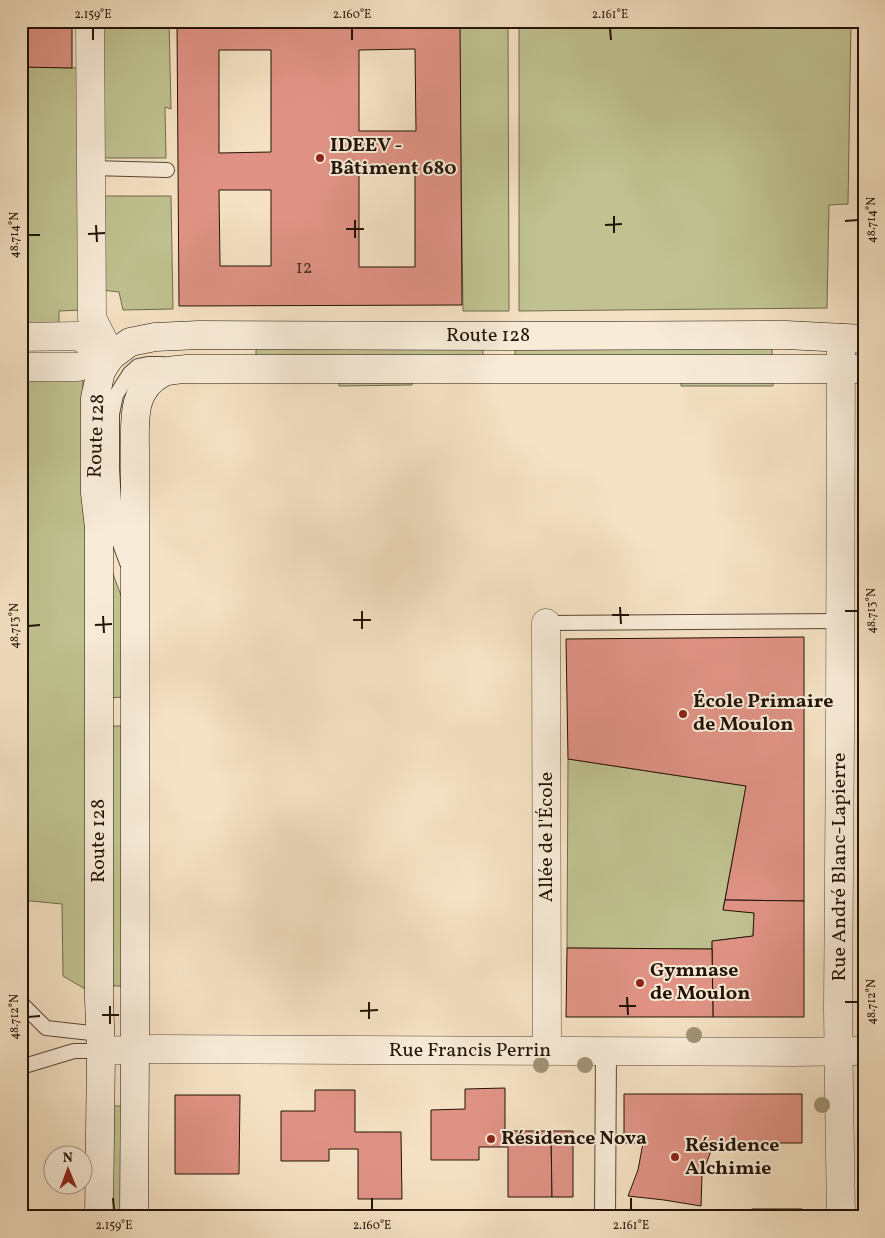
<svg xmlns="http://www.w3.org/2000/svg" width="885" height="1238" viewBox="0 0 885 1238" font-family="Vollkorn,serif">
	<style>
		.green { fill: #c0c291; stroke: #726a4c }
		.building { fill: #e09385; stroke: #231306; fill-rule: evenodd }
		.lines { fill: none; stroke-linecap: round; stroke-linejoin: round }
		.service-casing { stroke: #584736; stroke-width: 16 }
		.pedestrian-casing { stroke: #584736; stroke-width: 22 }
		.minor-casing { stroke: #584736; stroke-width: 29 }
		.tertiary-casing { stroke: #584736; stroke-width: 29 }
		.secondary-casing { stroke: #231306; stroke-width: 29 }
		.service { stroke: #f8ecd9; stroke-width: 14 }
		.pedestrian { stroke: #f8ecd9; stroke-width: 20 }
		.minor { stroke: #f8ecd9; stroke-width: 28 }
		.tertiary { stroke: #f8ecd9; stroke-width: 28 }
		.secondary { stroke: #f8ecd9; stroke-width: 28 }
		.tree { fill: #a09276 }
		.ticks { fill: none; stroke: #231306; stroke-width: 2 }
		.poi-dot { fill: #8f2418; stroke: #f8ecd9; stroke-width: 2 }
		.labels { text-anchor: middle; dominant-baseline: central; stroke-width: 4; stroke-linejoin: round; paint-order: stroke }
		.number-label { font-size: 18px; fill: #523326 }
		.poi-label { font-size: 20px; font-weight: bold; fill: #231306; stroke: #f8ecd9; text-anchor: start }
		.street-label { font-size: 20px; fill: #231306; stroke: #f8ecd9 }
		.neatline { fill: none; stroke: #231306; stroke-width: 2 }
		.ticks-label { font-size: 12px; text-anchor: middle; fill: #231306 }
	</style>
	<rect width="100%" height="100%" fill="#f5e2c4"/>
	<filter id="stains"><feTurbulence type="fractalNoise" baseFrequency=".004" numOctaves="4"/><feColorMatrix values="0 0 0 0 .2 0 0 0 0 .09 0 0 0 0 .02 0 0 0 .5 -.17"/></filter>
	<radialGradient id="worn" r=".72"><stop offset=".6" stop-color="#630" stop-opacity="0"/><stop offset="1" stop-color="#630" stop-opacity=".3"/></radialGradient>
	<g class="green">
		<polygon points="99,21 169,21 171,109 165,107 166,158 98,158"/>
		<polygon points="459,21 508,21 509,311 463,311"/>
		<polygon points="519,21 851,21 848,204 829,205 827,308 519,311"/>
		<polygon points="22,67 81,68 82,310 59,311 59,330 21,330"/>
		<polygon points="102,196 171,196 173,309 123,310 119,292 102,290"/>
		<polygon points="483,342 483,361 256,362 256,343"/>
		<rect x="515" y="342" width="257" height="19"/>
		<polygon points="21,375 83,375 82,500 92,529 92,993 63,976 62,904 21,900 21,875 25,875 25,645 21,644 21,582 27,582 27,485 21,484"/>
		<polygon points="339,376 412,376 412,385 339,386"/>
		<polygon points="773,376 773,386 681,386 681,377"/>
		<polygon points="111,569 127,611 126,697 106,698"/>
		<polygon points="106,726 126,726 127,986 107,986"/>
		<polygon points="568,759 746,786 723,909 754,913 753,936 712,941 712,949 567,948"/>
		<rect x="106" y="1106" width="20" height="111"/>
	</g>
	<g class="building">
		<polygon points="21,21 72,21 72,68 21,67"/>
		<path d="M177 21H460L462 305 179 306ZM415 49 416 131H359V50ZM219 50H271V152L219 153ZM359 164 415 165V267H359ZM219 190H271V266H220Z"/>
		<polygon points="804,637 804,901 725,900 746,786 568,759 566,639"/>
		<polygon points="725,900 804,901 804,1017 713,1017 712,941 753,936 754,913 723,910"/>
		<polygon points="567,948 712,949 713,1017 566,1017"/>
		<polygon points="505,1088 505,1131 551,1131 552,1197 508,1197 508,1147 479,1147 479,1160 431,1160 431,1110 465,1109 465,1089"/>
		<polygon points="315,1090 355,1090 355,1132 401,1132 402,1199 358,1199 358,1149 329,1149 329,1161 281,1161 281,1111 315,1111"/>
		<polygon points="624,1094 802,1094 802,1143 714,1143 702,1175 701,1206 664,1200 628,1196 638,1170 643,1143 624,1143"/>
		<polygon points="175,1095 240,1095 239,1174 175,1174"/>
		<polygon points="551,1131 573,1131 573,1197 552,1197"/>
		<polygon points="752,1209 802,1209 802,1217 736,1217 752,1211"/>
	</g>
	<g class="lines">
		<g class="service-casing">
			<g id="service">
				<polyline points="91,168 167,170"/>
				<polyline points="127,563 116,533 112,470 112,414 116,395 130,373 138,366 148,364 161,364 168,365"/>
				<polyline points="546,623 840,621"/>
				<polyline points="21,1003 46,1028 100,1034"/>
				<polyline points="21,1067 74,1051 101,1051"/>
			</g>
		</g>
		<g class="pedestrian-casing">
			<polyline id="pedestrian" points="605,1217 606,1051"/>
		</g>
		<g class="minor-casing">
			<g id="minor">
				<polyline points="90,21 92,318 111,356"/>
				<polyline points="21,337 78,336 111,356"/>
				<polyline points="841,338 840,735 838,1008 839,1091 841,1217"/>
				<polyline points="21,367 78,367 111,356"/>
				<polyline points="546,623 547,1051"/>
			</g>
		</g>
		<g class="tertiary-casing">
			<polyline id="tertiary" points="101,1051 156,1049 791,1052 864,1051"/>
		</g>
		<g class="secondary-casing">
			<g id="secondary">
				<polyline points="99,1217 101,1051 99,999 99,528 95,493 95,398 101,371 111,356 130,342 155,337 199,335 517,336 786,335 864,339"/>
				<path d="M134 1217 135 1050V450C135 421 131 389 162 373 169 370 178 370 185 369H864"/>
			</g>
		</g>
		<use href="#service" class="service"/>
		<use href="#pedestrian" class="pedestrian"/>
		<use href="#minor" class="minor"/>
		<use href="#tertiary" class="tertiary"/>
		<use href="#secondary" class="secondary"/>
	</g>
	<g class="tree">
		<circle cx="694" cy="1035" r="8"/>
		<circle cx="541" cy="1065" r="8"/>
		<circle cx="585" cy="1065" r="8"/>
		<circle cx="822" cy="1105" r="8"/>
	</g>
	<path class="ticks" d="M93 28V40M352 28V40M610 28 611 40M614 216V233M355 220V238M845 221 858 220M96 225 97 242M605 225 622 224M346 229H364M88 234 105 233M28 235H40M620 607 621 624M362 611V629M845 611H858M612 615H629M103 616 104 633M353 620H371M95 625 112 624M28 626 40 625M627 997 628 1015M369 1002V1019M845 1002H858M110 1006V1024M619 1006H636M360 1011 378 1010M102 1015H119M28 1017 40 1016M113 1198 114 1210M372 1198V1210M631 1198V1210"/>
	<g class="poi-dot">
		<circle cx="320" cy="158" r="5"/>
		<circle cx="683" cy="714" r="5"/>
		<circle cx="640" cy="983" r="5"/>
		<circle cx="491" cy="1139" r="5"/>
		<circle cx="675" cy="1157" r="5"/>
	</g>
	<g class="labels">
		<g class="number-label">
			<text x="304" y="268">12</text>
		</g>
		<g class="poi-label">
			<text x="330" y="146">IDEEV -<tspan x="330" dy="23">Bâtiment 680</tspan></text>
			<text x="693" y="702">École Primaire<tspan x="693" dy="23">de Moulon</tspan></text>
			<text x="650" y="971">Gymnase<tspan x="650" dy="23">de Moulon</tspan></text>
			<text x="501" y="1139">Résidence Nova</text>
			<text x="685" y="1146">Résidence<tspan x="685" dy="23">Alchimie</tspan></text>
		</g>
		<g class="street-label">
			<text x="488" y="336">Route 128</text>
			<text transform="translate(97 436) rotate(-88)">Route 128</text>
			<text transform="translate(547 837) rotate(-90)">Allée de l'École</text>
			<text transform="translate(99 841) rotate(-90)">Route 128</text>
			<text transform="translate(840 867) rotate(-90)">Rue André Blanc-Lapierre</text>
			<text x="470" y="1051">Rue Francis Perrin</text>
		</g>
	</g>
	<rect width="885" height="1238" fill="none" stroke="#f5e2c4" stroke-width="55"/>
	<g transform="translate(68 1170) rotate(359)"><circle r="24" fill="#f8ecd9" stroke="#a39585"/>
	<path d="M0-4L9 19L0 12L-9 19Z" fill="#8f2418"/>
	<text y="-8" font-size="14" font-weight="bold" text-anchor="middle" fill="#231306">N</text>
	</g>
	<rect x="28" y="28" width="830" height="1182" class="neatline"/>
	<g class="ticks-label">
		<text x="93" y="18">2.159°E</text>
		<text x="352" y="18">2.160°E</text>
		<text x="610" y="18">2.161°E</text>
		<text transform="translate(871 220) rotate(-90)" y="4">48.714°N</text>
		<text transform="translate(14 235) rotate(-90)" y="4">48.714°N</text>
		<text transform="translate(871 611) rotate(-90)" y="4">48.713°N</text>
		<text transform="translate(14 626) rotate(-90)" y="4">48.713°N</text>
		<text transform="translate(871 1002) rotate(-90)" y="4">48.712°N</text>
		<text transform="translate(14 1017) rotate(-90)" y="4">48.712°N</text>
		<text x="114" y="1229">2.159°E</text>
		<text x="372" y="1229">2.160°E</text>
		<text x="631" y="1229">2.161°E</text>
	</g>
	<rect width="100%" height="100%" filter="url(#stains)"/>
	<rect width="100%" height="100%" fill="url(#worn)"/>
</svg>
